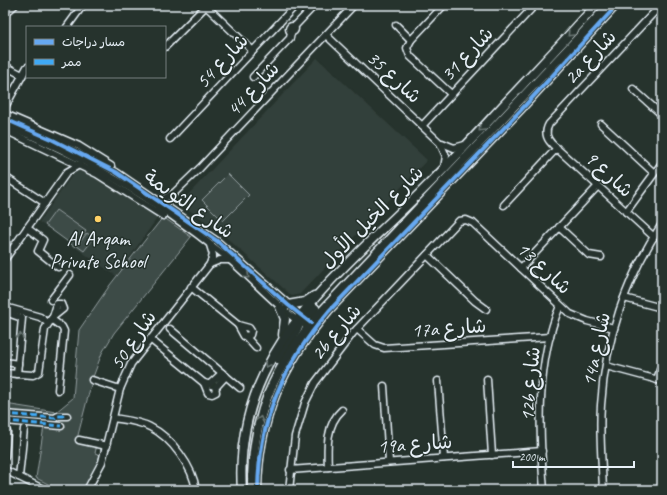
<svg xmlns="http://www.w3.org/2000/svg" width="667" height="495" viewBox="0 0 667 495" font-family="Caveat,'Playpen Sans Arabic',sans-serif">
	<style>
		.built { fill: #333f3a }
		.green { fill: #3e4b47; stroke: #939ea0 }
		.lines { fill: none; stroke-linecap: round; stroke-linejoin: round }
		.minor-casing { stroke: #e8f1f8; stroke-width: 9 }
		.major-casing { stroke: #e8f1f8; stroke-width: 11 }
		.minor { stroke: #26332d; stroke-width: 6 }
		.major { stroke: #26332d; stroke-width: 8 }
		.quiet { stroke: #3fa9f5; stroke-width: 3; stroke-dasharray: 6 3; stroke-linecap: butt }
		.cycleway-casing { stroke: #26332d; stroke-width: 6 }
		.cycleway { stroke: #66a8f1; stroke-width: 4 }
		.oneway { stroke: #6a7674 }
		.poi-dot { fill: #ffd166; stroke: #26332d; stroke-width: 1.5 }
		.labels { text-anchor: middle; dominant-baseline: central; stroke-width: 3; stroke-linejoin: round; paint-order: stroke }
		.street-label { font-size: 20px; fill: #e8f1f8; stroke: #26332d }
		.poi-label { font-size: 20px; fill: #e8f1f8; stroke: #26332d }
	</style>
	<rect width="100%" height="100%" fill="#26332d"/>
	<filter id="ink" filterUnits="userSpaceOnUse"><feTurbulence type="fractalNoise" baseFrequency=".025" numOctaves="2"/><feDisplacementMap in="SourceGraphic" scale="8" xChannelSelector="R" yChannelSelector="G"/><feConvolveMatrix kernelMatrix="1 2 1 2 8 2 1 2 1" color-interpolation-filters="sRGB"/></filter>
	<g filter="url(#ink)">
		<g class="built">
			<polygon points="317,58 427,160 300,294 292,296 220,232 186,208 184,199"/>
			<polygon points="78,167 158,217 116,276 39,222"/>
		</g>
		<g class="green">
			<polygon points="228,174 249,195 223,221 202,200"/>
			<polygon points="56,210 86,231 75,247 45,225"/>
			<polygon points="163,217 191,237 114,333 102,353 93,377 77,439 97,445 95,453 100,455 94,473 82,490 60,490 36,478 44,426 5,421 5,404 56,412 73,398 79,330 110,285"/>
			<polygon points="87,233 94,238 84,251 77,246"/>
		</g>
		<g class="lines">
			<g class="minor-casing">
				<g id="minor">
					<polyline points="444,5 411,40 407,48 410,56 451,94"/>
					<polyline points="206,6 253,51"/>
					<polyline points="5,14 15,5"/>
					<polyline points="396,25 411,40"/>
					<circle cx="292" cy="29" r="3"/>
					<polyline points="67,27 83,5"/>
					<polyline points="294,27 315,5"/>
					<polyline points="326,35 440,143 446,156 444,168"/>
					<polyline points="165,47 207,5"/>
					<polyline points="5,66 22,75"/>
					<polyline points="253,77 290,38 291,32"/>
					<polyline points="633,89 662,115"/>
					<polyline points="5,107 27,67"/>
					<polyline points="5,114 79,146 111,166"/>
					<polyline points="5,119 53,140 116,172 217,241 303,317"/>
					<polyline points="601,124 654,173"/>
					<path d="M5 125C85 156 158 202 224 255 250 276 272 302 299 322"/>
					<polyline points="422,126 535,5"/>
					<polyline points="5,130 97,174 163,216"/>
					<polyline points="170,139 296,5"/>
					<polyline points="442,143 454,148 465,145"/>
					<polyline points="5,177 45,203"/>
					<polyline points="159,201 174,193 200,168 354,5"/>
					<polyline points="504,205 557,148"/>
					<polyline points="626,212 662,163"/>
					<polyline points="559,227 589,255 601,257"/>
					<polyline points="27,228 43,240 38,251 58,267"/>
					<path d="M654 237 552 144C546 138 545 131 549 124L661 5"/>
					<polyline points="427,255 475,301 486,309"/>
					<polyline points="5,259 67,172 79,165"/>
					<polyline points="210,264 220,260 229,260"/>
					<polyline points="521,268 598,186"/>
					<polyline points="191,287 238,325"/>
					<polyline points="624,298 662,308"/>
					<polyline points="51,300 70,275"/>
					<polygon points="57,304 61,304 63,309 53,317"/>
					<polyline points="5,307 40,317 48,323"/>
					<polyline points="5,312 22,318 17,374"/>
					<polyline points="51,319 62,327 64,331 58,390"/>
					<polygon points="238,325 249,328 251,331 250,335 244,336"/>
					<polyline points="170,329 240,388"/>
					<polyline points="357,329 375,345 384,348 550,337"/>
					<polyline points="246,337 256,348"/>
					<polyline points="150,339 204,383"/>
					<polyline points="5,362 18,364"/>
					<polyline points="606,366 662,381"/>
					<polyline points="5,373 33,375 39,372 45,329 53,317"/>
					<polyline points="487,379 492,455"/>
					<polyline points="92,380 120,389"/>
					<polyline points="657,380 660,370 662,368"/>
					<polyline points="438,381 444,458"/>
					<polygon points="204,383 215,386 216,392 212,394 208,393"/>
					<polyline points="210,384 222,373"/>
					<polyline points="384,386 389,462"/>
					<polyline points="216,387 226,376"/>
					<polyline points="5,414 55,418 58,416 67,416"/>
					<path d="M113 418C125 420 139 421 150 427 171 437 193 467 196 490"/>
					<polyline points="5,421 61,426"/>
					<polyline points="79,440 107,446"/>
					<polyline points="5,457 7,432"/>
					<path d="M328 467C327 448 326 424 342 410"/>
					<polyline points="5,470 45,490"/>
					<polyline points="290,470 542,451"/>
					<polyline points="19,477 24,429"/>
					<polyline points="87,490 102,462 120,389 131,364 210,264 213,255 210,245"/>
					<path d="M258 490C259 419 283 365 329 311L521 110 617 5"/>
					<polyline points="289,490 295,436 305,403 315,383 353,333 459,221 466,220 473,223 570,314 587,321 614,328"/>
					<path d="M544 490C539 430 536 362 560 306"/>
					<path d="M603 490C602 462 599 433 601 405 605 341 626 277 662 224"/>
				</g>
			</g>
			<g class="major-casing">
				<g id="major">
					<polyline points="288,305 305,302 314,296"/>
					<polyline points="280,307 285,319 283,335"/>
					<polyline points="307,328 307,318 315,308"/>
					<polyline points="279,360 301,322 301,316"/>
					<path d="M242 490C232 350 341 273 429 184 457 156 484 126 512 96 540 66 569 36 596 5"/>
					<path d="M252 490C251 416 274 366 322 311L609 5"/>
				</g>
			</g>
			<use href="#minor" class="minor"/>
			<use href="#major" class="major"/>
			<g class="quiet">
				<polyline points="5,414 55,418 58,416 67,416"/>
				<polyline points="5,421 61,426"/>
			</g>
			<g class="cycleway-casing">
				<g id="cycleway">
					<polyline points="5,119 53,140 116,172 217,241 288,305 311,323"/>
					<path d="M258 490C259 419 283 365 329 311L521 110 617 5"/>
				</g>
			</g>
			<use href="#cycleway" class="cycleway"/>
		</g>
		<defs><path id="oneway-chevron" d="M-2-3.5L2.5 0L-2 3.5" fill="none" stroke-width="1.6" stroke-linecap="round" stroke-linejoin="round"/></defs>
		<g class="oneway">
			<use href="#oneway-chevron" transform="translate(570 34) rotate(133)"/>
			<use href="#oneway-chevron" transform="translate(481 129) rotate(133)"/>
			<use href="#oneway-chevron" transform="translate(247 276) rotate(43)"/>
			<use href="#oneway-chevron" transform="translate(20 336) rotate(-84)"/>
			<use href="#oneway-chevron" transform="translate(267 365) rotate(117)"/>
			<use href="#oneway-chevron" transform="translate(260 419) rotate(-76)"/>
		</g>
	</g>
	<circle class="poi-dot" cx="98" cy="219" r="4"/>
	<g class="labels">
		<g class="street-label">
			<text transform="translate(467 54) rotate(-47)">شارع 31</text>
			<text transform="translate(590 57) rotate(-47)">2a شارع</text>
			<text transform="translate(222 61) rotate(-47)">شارع 54</text>
			<text transform="translate(394 77) rotate(43)">شارع 35</text>
			<text transform="translate(253 89) rotate(-47)">شارع 44</text>
			<text transform="translate(609 174) rotate(43)">شارع 9</text>
			<text transform="translate(189 204) rotate(35)">شارع الثويمة</text>
			<text transform="translate(372 217) rotate(-45)">شارع الخيل الأول</text>
			<text transform="translate(544 268) rotate(43)">شارع 13</text>
			<text transform="translate(449 328) rotate(-4)">17a شارع</text>
			<text transform="translate(336 332) rotate(-50)">2b شارع</text>
			<text transform="translate(133 340) rotate(-56)">شارع 50</text>
			<text transform="translate(596 349) rotate(-78)">14a شارع</text>
			<text transform="translate(530 384) rotate(-85)">12b شارع</text>
			<text transform="translate(415 444) rotate(-4)">19a شارع</text>
		</g>
		<g class="poi-label">
			<text x="98" y="238">Al Arqam<tspan x="98" dy="23">Private School</tspan></text>
		</g>
	</g>
	<rect width="667" height="495" fill="none" stroke="#26332d" stroke-width="20"/>
	<rect x="10" y="10" width="647" height="475" fill="none" stroke="#e8f1f8" stroke-width="1.5" filter="url(#ink)"/>
	<rect x="26" y="26" width="140" height="52" fill="#26332d" stroke="#747f7e"/>
	<rect x="34" y="39" width="20" height="6" fill="#66a8f1" stroke="#747f7e"/>
	<text x="62" y="46" font-size="12" fill="#e8f1f8">مسار دراجات</text>
	<rect x="34" y="59" width="20" height="6" fill="#3fa9f5" stroke="#747f7e"/>
	<text x="62" y="66" font-size="12" fill="#e8f1f8">ممر</text>
	<path d="M513 461v6h121v-6" fill="none" stroke="#e8f1f8" stroke-width="2"/>
	<text x="519" y="461" font-size="12" fill="#e8f1f8" stroke="#26332d" stroke-width="3" paint-order="stroke">200 m</text>
</svg>
